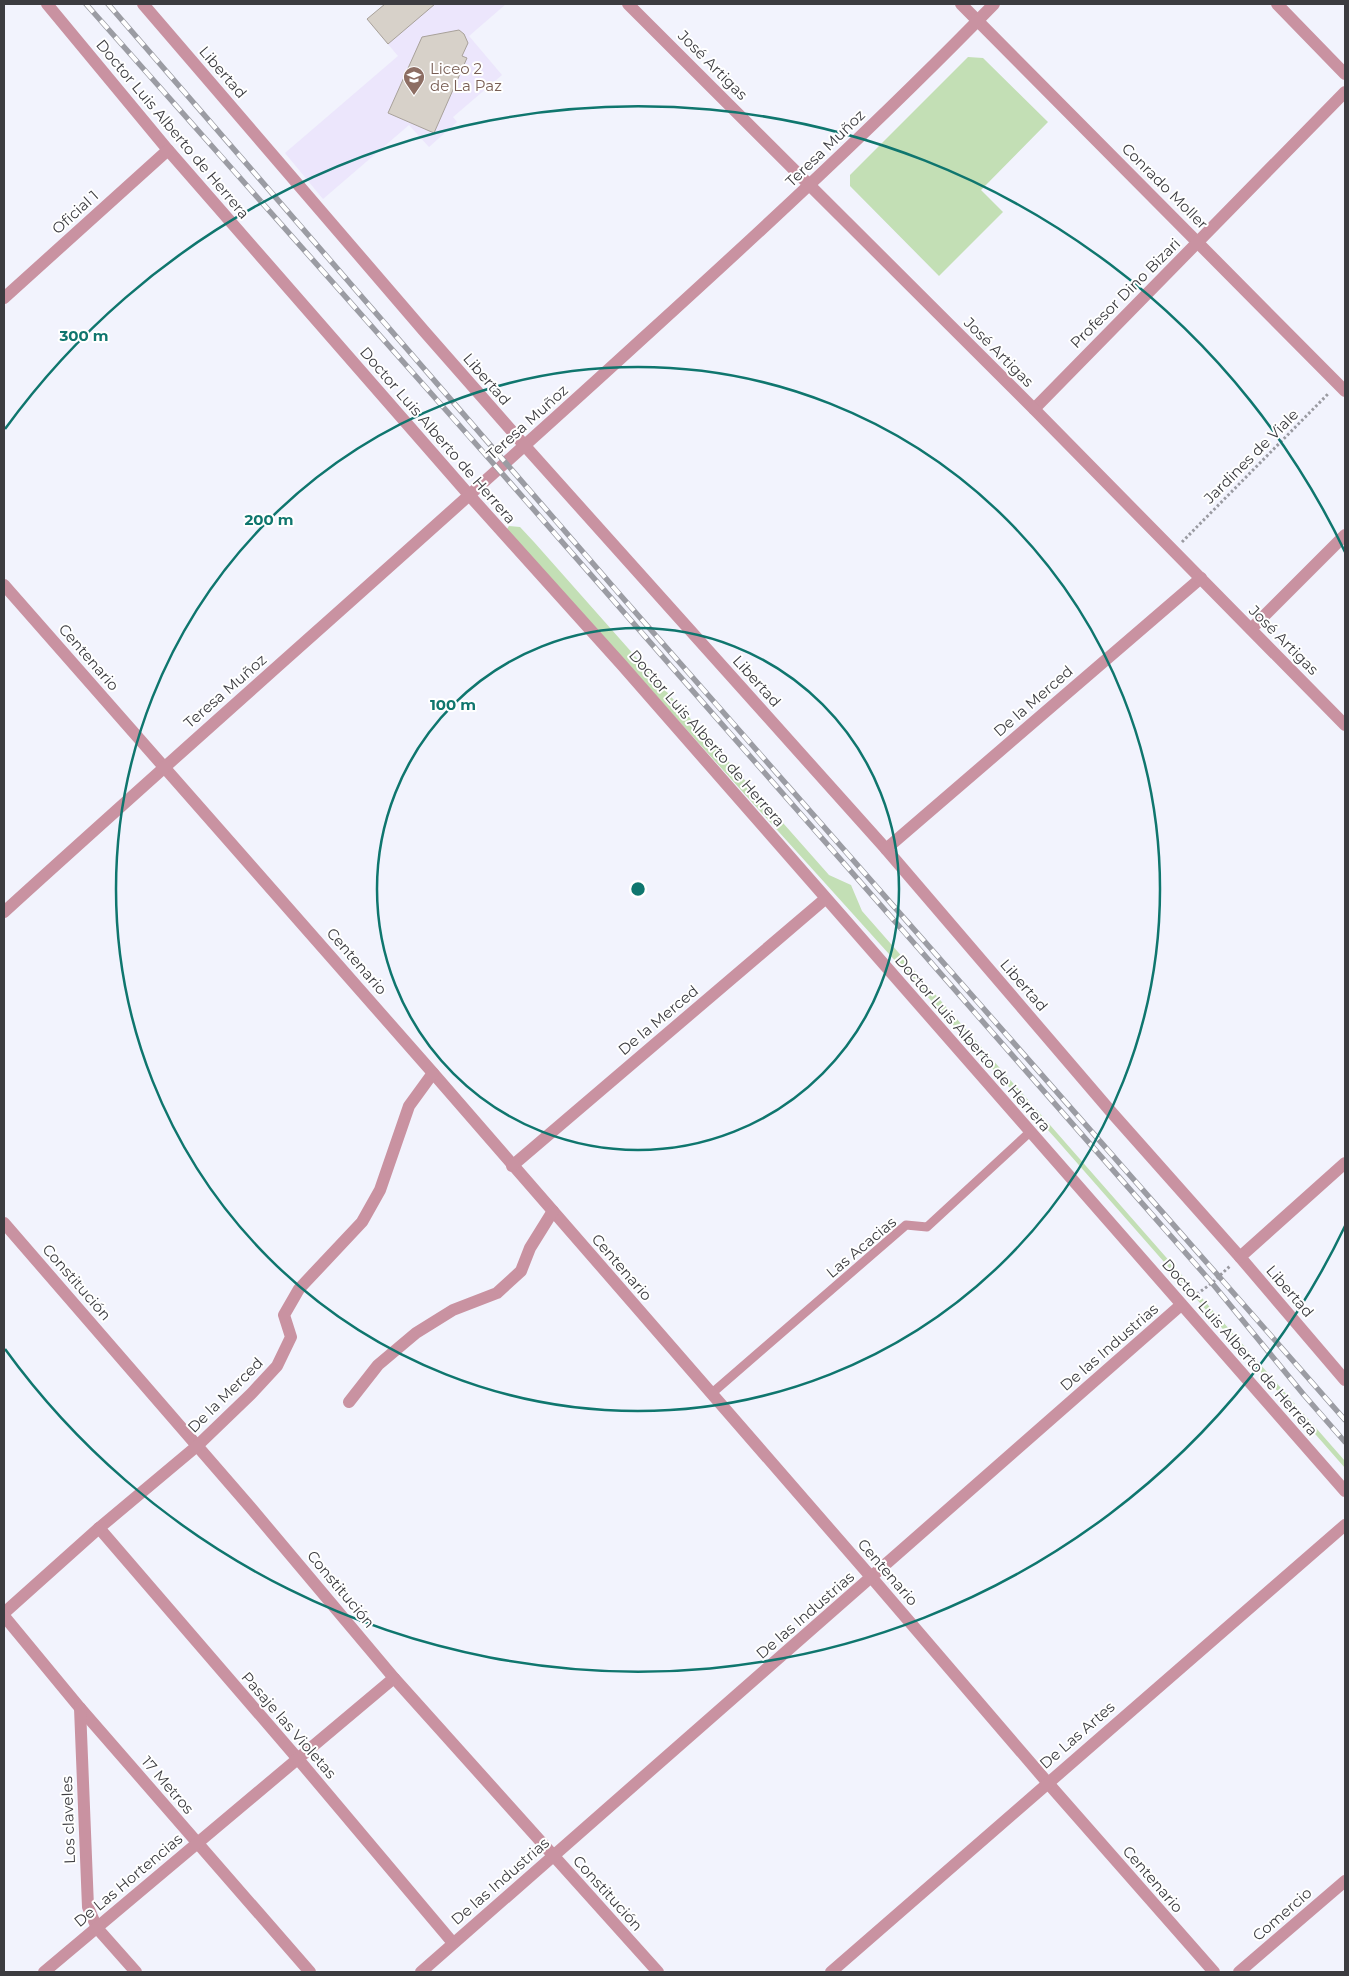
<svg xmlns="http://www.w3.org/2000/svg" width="1349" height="1976" viewBox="0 0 1349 1976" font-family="Montserrat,sans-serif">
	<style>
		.education { fill: #ece6fc }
		.green { fill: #c3dfb5 }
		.building { fill: #d7d1c9; stroke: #a8a19a }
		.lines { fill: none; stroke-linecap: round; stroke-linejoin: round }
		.path { stroke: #9a9aa1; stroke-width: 3; stroke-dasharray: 2.5 2.5; stroke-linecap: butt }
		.service { stroke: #c992a1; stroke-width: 9 }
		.minor { stroke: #c992a1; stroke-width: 12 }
		.tertiary { stroke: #c992a1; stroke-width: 12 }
		.rail-casing { stroke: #9b9ca3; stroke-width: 5.5 }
		.rail { stroke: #fff; stroke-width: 4; stroke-dasharray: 11; stroke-linecap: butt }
		.ring { fill: none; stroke: #0f766e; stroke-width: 2.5 }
		.labels { text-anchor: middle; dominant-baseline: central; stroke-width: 4; stroke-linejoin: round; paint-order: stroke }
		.street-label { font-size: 15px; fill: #3c3c40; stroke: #fff }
		.education-label { font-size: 15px; fill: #785e54; stroke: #fff; text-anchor: start }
		.centre { fill: #0f766e; stroke: #fff; stroke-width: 2.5 }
		.ring-label { font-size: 15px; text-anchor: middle; font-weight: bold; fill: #0f766e; stroke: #fff; stroke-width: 4; stroke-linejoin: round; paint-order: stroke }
	</style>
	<rect width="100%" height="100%" fill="#f2f3fd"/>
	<polygon class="education" points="385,4 506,4 469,36 502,75 453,117 457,122 429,147 409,125 323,199 285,153 398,56 367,19"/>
	<g class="green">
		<polygon points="968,57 983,58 1048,122 981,190 1003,212 939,276 850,186 850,175"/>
		<polygon points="509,526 520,527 534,542 829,875 851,885 862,911 1345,1461 1345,1468 1056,1139 509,533 507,529"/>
	</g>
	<g class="building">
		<polygon points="385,4 435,4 388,44 367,19"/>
		<polygon points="459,30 464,34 468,43 462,56 467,58 434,133 388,113 422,37"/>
	</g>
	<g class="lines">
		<g class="path">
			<polyline points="1182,542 1329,393"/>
			<polyline points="1193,1297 1212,1283 1230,1266"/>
		</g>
		<polyline class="service" points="711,1394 906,1225 927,1227 1030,1132"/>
		<g class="minor">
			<polyline points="47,4 168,150 470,496 622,665 1345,1491"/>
			<polyline points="143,4 424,331 525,446 886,849 1113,1114 1240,1257 1345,1380"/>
			<polyline points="961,4 1345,391"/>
			<polyline points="1277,4 1345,74"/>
			<polyline points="4,298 168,150"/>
			<polyline points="1034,409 1345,92"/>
			<polyline points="4,585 433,1073 872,1578 1047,1782 1214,1972"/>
			<polyline points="1251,629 1345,535"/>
			<polyline points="886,849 1201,578"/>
			<path d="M4 912C215 720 431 532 642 339 762 230 881 120 994 4"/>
			<polyline points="512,1166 825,899"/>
			<polyline points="4,1223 251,1508 394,1678 658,1972"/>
			<polyline points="1240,1257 1345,1163"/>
			<polyline points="349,1402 378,1365 416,1333 453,1310 497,1293 521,1271 530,1248 553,1211"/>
			<polyline points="99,1528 298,1759 453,1943"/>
			<polyline points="4,1613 99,1528 197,1446 252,1393 277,1366 291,1337 284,1315 299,1289 362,1222 380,1190 409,1106 433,1073"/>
			<polyline points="4,1616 80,1708 310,1972"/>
			<polyline points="80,1708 88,1907 97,1928 136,1972"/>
			<polyline points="44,1972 394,1678"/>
			<polyline points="421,1972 1181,1305"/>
			<polyline points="831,1972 1345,1525"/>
			<polyline points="1239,1972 1345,1881"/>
		</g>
		<polyline class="tertiary" points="628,4 1034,409 1345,725"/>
		<g class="rail-casing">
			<g id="rail">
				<polyline points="86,4 499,470 1212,1283 1304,1395 1345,1442"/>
				<polyline points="108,4 622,597 1345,1420"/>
			</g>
		</g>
		<use href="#rail" class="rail"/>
	</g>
	<g class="ring">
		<circle cx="638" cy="889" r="261"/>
		<circle cx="638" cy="889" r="522"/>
		<path d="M1345 1226A783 783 0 0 1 5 1349M5 429A783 783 0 0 1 1345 552"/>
	</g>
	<defs>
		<g id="school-pin" transform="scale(1.125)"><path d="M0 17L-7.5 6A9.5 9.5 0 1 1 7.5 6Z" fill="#8d6e63" stroke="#fff"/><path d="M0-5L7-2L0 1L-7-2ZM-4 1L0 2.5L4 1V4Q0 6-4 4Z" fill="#fff"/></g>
	</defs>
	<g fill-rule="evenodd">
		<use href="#school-pin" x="414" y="77"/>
	</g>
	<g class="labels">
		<g class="street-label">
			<text transform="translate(713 65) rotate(45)">José Artigas</text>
			<text transform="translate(223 72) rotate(49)">Libertad</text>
			<text transform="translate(173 129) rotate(50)">Doctor Luis Alberto de Herrera</text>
			<text transform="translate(825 148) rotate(-44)">Teresa Muñoz</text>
			<text transform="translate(1165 186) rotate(45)">Conrado Moller</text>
			<text transform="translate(75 212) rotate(-42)">Oficial 1</text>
			<text transform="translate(1125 293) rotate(-45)">Profesor Dino Bizari</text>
			<text transform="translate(999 352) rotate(45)">José Artigas</text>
			<text transform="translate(487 379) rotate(49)">Libertad</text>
			<text transform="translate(527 422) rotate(-42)">Teresa Muñoz</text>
			<text transform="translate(438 435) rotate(49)">Doctor Luis Alberto de Herrera</text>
			<text transform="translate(1251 456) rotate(-45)">Jardines de Viale</text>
			<text transform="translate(1284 640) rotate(45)">José Artigas</text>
			<text transform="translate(89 657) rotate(49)">Centenario</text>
			<text transform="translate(757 681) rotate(48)">Libertad</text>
			<text transform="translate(225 691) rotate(-41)">Teresa Muñoz</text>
			<text transform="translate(1033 701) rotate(-41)">De la Merced</text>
			<text transform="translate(707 738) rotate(49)">Doctor Luis Alberto de Herrera</text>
			<text transform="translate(357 961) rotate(49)">Centenario</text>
			<text transform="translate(1024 985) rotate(49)">Libertad</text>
			<text transform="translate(658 1020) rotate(-40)">De la Merced</text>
			<text transform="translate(973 1043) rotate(49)">Doctor Luis Alberto de Herrera</text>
			<text transform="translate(861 1247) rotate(-40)">Las Acacias</text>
			<text transform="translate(622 1267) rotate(49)">Centenario</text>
			<text transform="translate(77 1282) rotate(49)">Constitución</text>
			<text transform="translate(1290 1291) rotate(49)">Libertad</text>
			<text transform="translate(1109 1347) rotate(-41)">De las Industrias</text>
			<text transform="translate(1240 1347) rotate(49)">Doctor Luis Alberto de Herrera</text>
			<text transform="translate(225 1395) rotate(-45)">De la Merced</text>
			<text transform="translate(888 1572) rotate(49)">Centenario</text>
			<text transform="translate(341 1589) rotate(50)">Constitución</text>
			<text transform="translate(805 1615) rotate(-41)">De las Industrias</text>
			<text transform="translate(289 1725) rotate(49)">Pasaje las Violetas</text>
			<text transform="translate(1077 1735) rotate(-41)">De Las Artes</text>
			<text transform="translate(168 1785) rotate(49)">17 Metros</text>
			<text transform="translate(68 1820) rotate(-92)">Los claveles</text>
			<text transform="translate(1153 1879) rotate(49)">Centenario</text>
			<text transform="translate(128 1880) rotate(-40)">De Las Hortencias</text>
			<text transform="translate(500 1881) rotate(-41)">De las Industrias</text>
			<text transform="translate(608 1893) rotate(48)">Constitución</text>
			<text transform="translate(1282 1914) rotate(-41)">Comercio</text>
		</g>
		<g class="education-label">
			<text x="430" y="68">Liceo 2<tspan x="430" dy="17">de La Paz</tspan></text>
		</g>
	</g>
	<circle cx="638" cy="889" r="8" class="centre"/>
	<g class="ring-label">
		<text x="84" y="341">300 m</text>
		<text x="269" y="525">200 m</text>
		<text x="453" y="710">100 m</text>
	</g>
	<rect width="1349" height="1976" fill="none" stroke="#3c3c40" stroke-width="10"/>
</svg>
